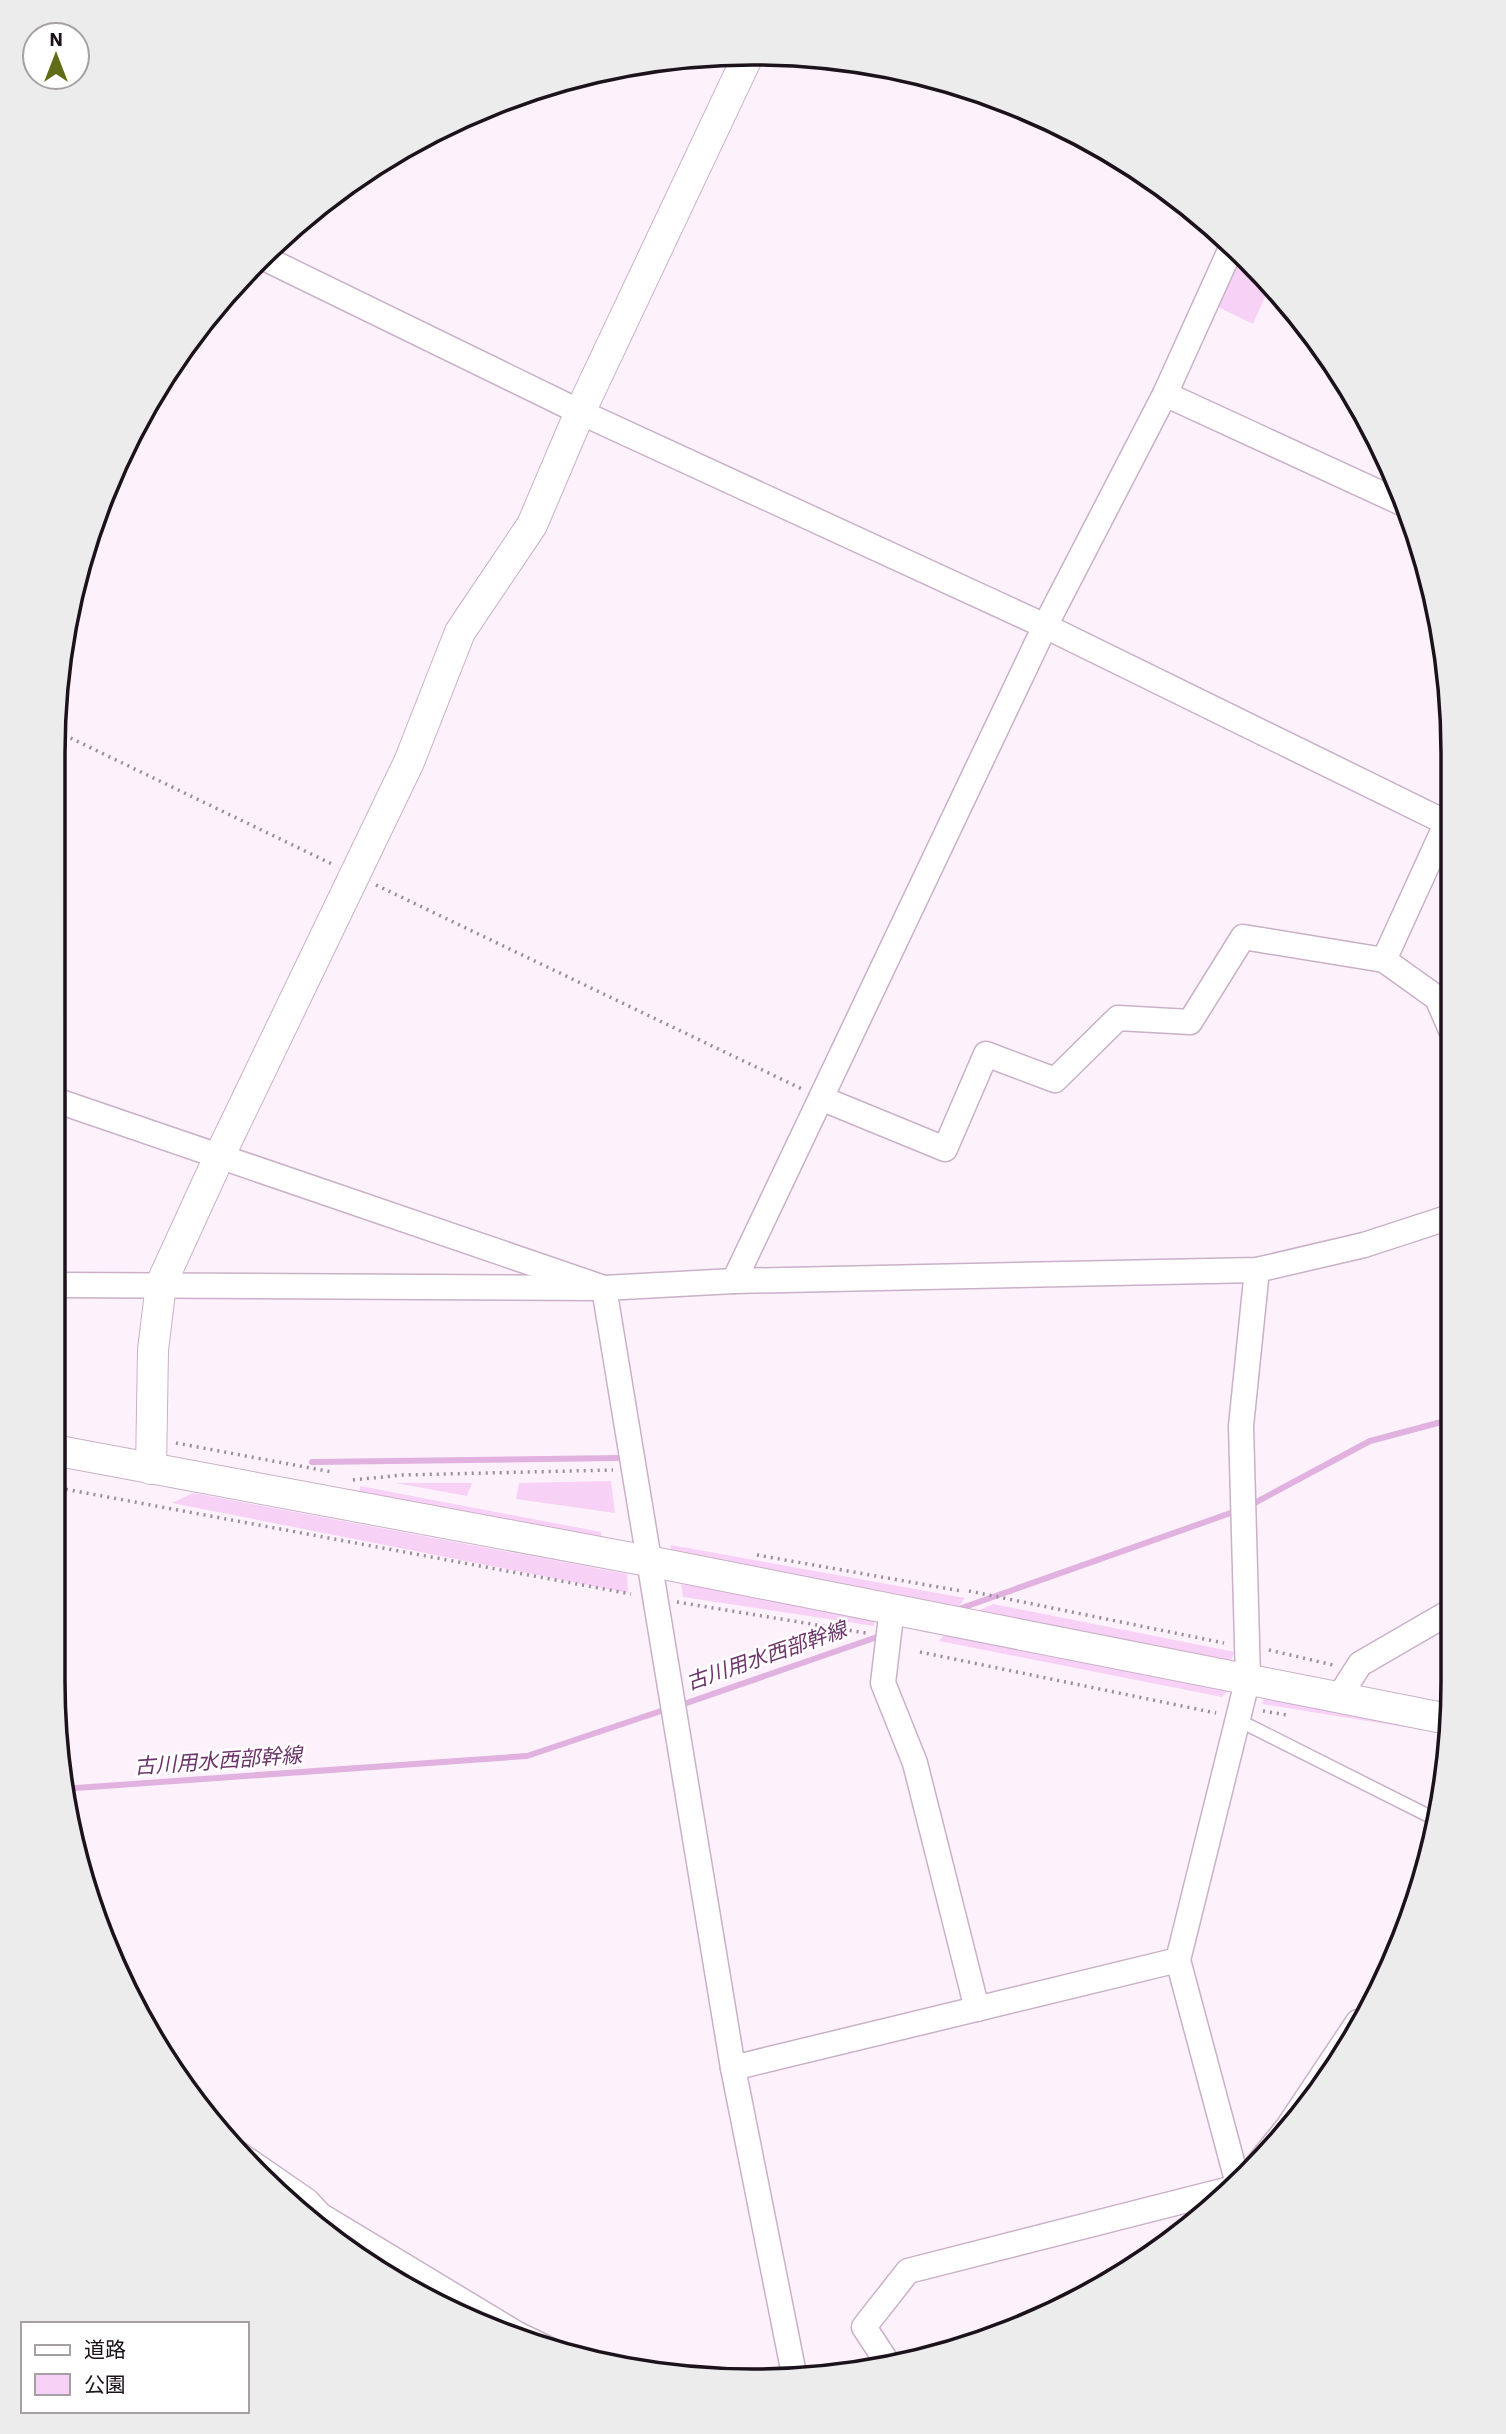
<svg xmlns="http://www.w3.org/2000/svg" width="1506" height="2434" viewBox="0 0 1506 2434" font-family="'IBM Plex Sans','Noto Sans JP',sans-serif">
	<style>
		.green { fill: #f8d1f6 }
		.lines { fill: none; stroke-linecap: round; stroke-linejoin: round }
		.stream { stroke: #e1b2df; stroke-width: 6 }
		.service-casing { stroke: #cab0c8; stroke-width: 15 }
		.minor-casing { stroke: #cab0c8; stroke-width: 27 }
		.tertiary-casing { stroke: #cab0c8; stroke-width: 32 }
		.path { stroke: #988e97; stroke-width: 3.5; stroke-dasharray: 2 5; stroke-linecap: butt }
		.service { stroke: #fff; stroke-width: 12 }
		.minor { stroke: #fff; stroke-width: 24 }
		.tertiary { stroke: #fff; stroke-width: 30 }
		.labels { text-anchor: middle; dominant-baseline: central; stroke-width: 5; stroke-linejoin: round; paint-order: stroke }
		.water-label { font-size: 21px; font-style: italic; fill: #6c346b; stroke: #fff }
		.rim { fill: none; stroke: #1b121b; stroke-width: 3.5 }
	</style>
	<rect width="100%" height="100%" fill="#fdf2fc"/>
	<g class="green">
		<polygon points="1236,265 1264,277 1271,283 1253,324 1218,307"/>
		<polygon points="611,1481 615,1513 516,1499 519,1483"/>
		<polygon points="395,1483 472,1483 467,1496"/>
		<polygon points="360,1486 601,1532 601,1546 360,1496"/>
		<polygon points="193,1493 627,1574 628,1593 172,1503"/>
		<polygon points="671,1545 965,1598 958,1607 670,1555"/>
		<polygon points="681,1584 874,1615 874,1626 683,1597"/>
		<polygon points="993,1604 1235,1652 1230,1661 971,1614"/>
		<polygon points="948,1630 1230,1688 1222,1697 939,1641"/>
		<polygon points="1266,1693 1448,1725 1448,1734 1262,1704"/>
	</g>
	<g class="lines">
		<g class="stream">
			<polyline points="312,1462 618,1458"/>
			<polyline points="1249,1506 1370,1441 1449,1420"/>
			<polyline points="956,1610 1239,1510"/>
			<polyline points="678,1706 883,1635"/>
			<polyline points="62,1789 527,1756 667,1709"/>
		</g>
		<g class="service-casing">
			<polyline id="service" points="1238,1720 1435,1819"/>
		</g>
		<g class="minor-casing">
			<g id="minor">
				<polyline points="262,257 580,412 1045,626 1451,825"/>
				<polyline points="1165,394 1406,505"/>
				<polyline points="1384,960 1452,811"/>
				<polyline points="823,1099 945,1149 986,1054 1055,1080 1118,1018 1190,1022 1243,937 1384,960 1437,998 1451,1030"/>
				<polyline points="58,1101 604,1288 733,2068 795,2379"/>
				<polyline points="734,1281 1045,626 1165,394 1232,246"/>
				<polyline points="59,1285 604,1288 734,1281 1257,1270 1364,1245 1450,1217"/>
				<polyline points="892,1608 883,1683 915,1763 977,2009"/>
				<polyline points="1339,1697 1360,1664 1448,1613"/>
				<polyline points="733,2068 1178,1960"/>
				<polyline points="236,2152 307,2201 320,2215 517,2334 552,2351"/>
				<polyline points="1246,2179 1288,2127 1358,2022"/>
				<polyline points="1238,2184 1178,1960 1248,1678 1241,1426 1257,1270"/>
				<polyline points="889,2365 864,2327 908,2271 1234,2188"/>
			</g>
		</g>
		<g class="tertiary-casing">
			<g id="tertiary">
				<polyline points="59,1451 648,1561 1448,1719"/>
				<polyline points="151,1469 153,1350 161,1284 220,1155 409,762 460,632 532,525 580,412 748,56"/>
			</g>
		</g>
		<g class="path">
			<polyline points="58,732 332,864"/>
			<polyline points="376,885 802,1089"/>
			<polyline points="176,1443 332,1472"/>
			<polyline points="353,1480 402,1475 613,1470"/>
			<polyline points="59,1488 631,1594"/>
			<polyline points="757,1555 961,1591"/>
			<polyline points="969,1591 1224,1643"/>
			<polyline points="677,1602 866,1633"/>
			<polyline points="1269,1650 1333,1665"/>
			<polyline points="920,1652 1216,1713"/>
			<polyline points="1263,1711 1287,1715"/>
		</g>
		<use href="#service" class="service"/>
		<use href="#minor" class="minor"/>
		<use href="#tertiary" class="tertiary"/>
	</g>
	<g class="labels">
		<g class="water-label">
			<text transform="translate(766 1655) rotate(-19)">古川用水西部幹線</text>
			<text transform="translate(218 1760) rotate(-4)">古川用水西部幹線</text>
		</g>
	</g>
	<path d="M0 0H1506V2434H0ZM753 65H753A688 688 0 0 1 1441 753V1681A688 688 0 0 1 753 2369H753A688 688 0 0 1 65 1681V753A688 688 0 0 1 753 65Z" fill="#edeced" fill-rule="evenodd"/>
	<path class="rim" d="M753 65H753A688 688 0 0 1 1441 753V1681A688 688 0 0 1 753 2369H753A688 688 0 0 1 65 1681V753A688 688 0 0 1 753 65Z"/>
	<rect x="21" y="2322" width="228" height="91" fill="#ffffff" stroke="#a4a0a4" stroke-width="2"/>
	<rect x="35" y="2345" width="35" height="10" fill="#ffffff" stroke="#a4a0a4" stroke-width="2"/>
	<text x="84" y="2357" font-size="21" fill="#1b121b">道路</text>
	<rect x="35" y="2374" width="35" height="21" fill="#f8d1f6" stroke="#a4a0a4" stroke-width="2"/>
	<text x="84" y="2392" font-size="21" fill="#1b121b">公園</text>
	<g transform="translate(56 56)"><circle r="33" fill="#ffffff" stroke="#a4a0a4" stroke-width="2"/>
	<path d="M0-5L12 26L0 18L-12 26Z" fill="#616d16"/>
	<text y="-10" font-size="19" font-weight="bold" text-anchor="middle" fill="#1b121b">N</text>
	</g>
</svg>
